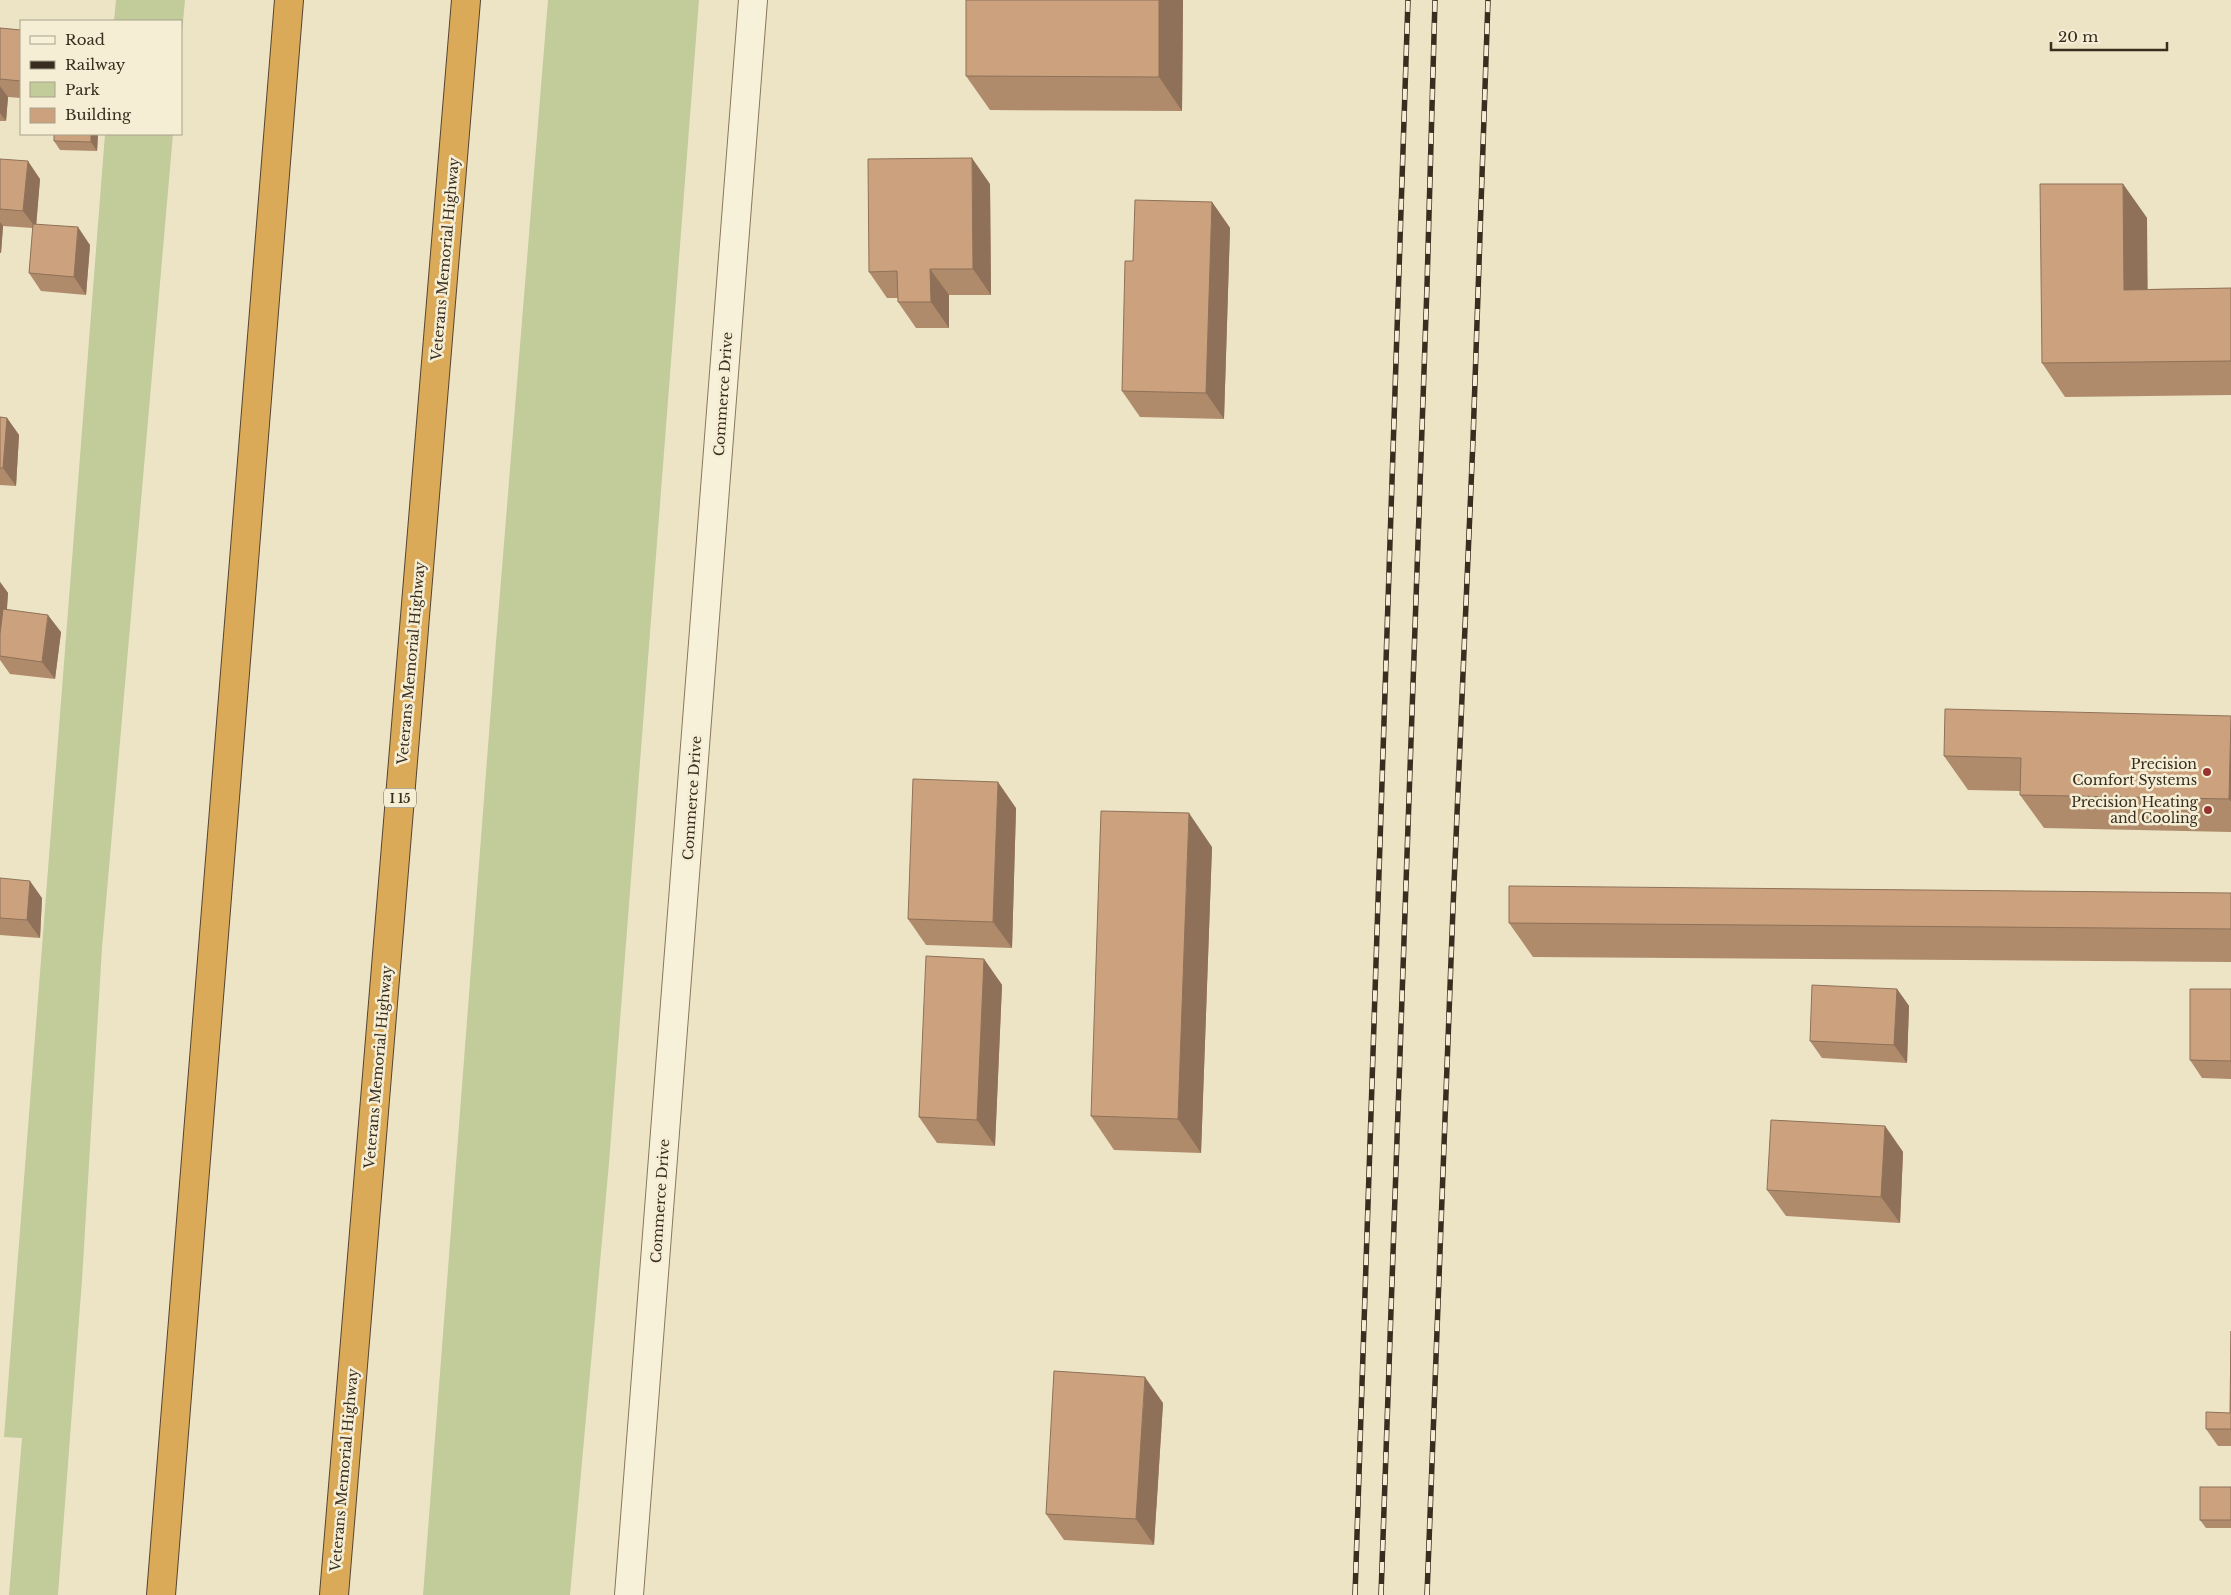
<svg xmlns="http://www.w3.org/2000/svg" width="2231" height="1595" viewBox="0 0 2231 1595" font-family="'Libre Baskerville',serif">
	<style>
		.green { fill: #c2cb9a }
		.lines { fill: none; stroke-linecap: round; stroke-linejoin: round }
		.tertiary-casing { stroke: #88775c; stroke-width: 30 }
		.motorway-casing { stroke: #564430; stroke-width: 30 }
		.tertiary { stroke: #f8f1d9; stroke-width: 28 }
		.motorway { stroke: #daaa59; stroke-width: 28 }
		.rail-casing { stroke: #392d1f; stroke-width: 5.5 }
		.rail { stroke: #f5eed5; stroke-width: 4; stroke-dasharray: 11; stroke-linecap: butt }
		.wall { fill: #af8b6c }
		.shaded-wall { fill: #8e7158 }
		.building { fill: #cba27d; stroke: #8e7158 }
		.poi-dot { fill: #96342d; stroke: #f5eed5; stroke-width: 2 }
		.labels { text-anchor: middle; dominant-baseline: central; stroke-width: 5; stroke-linejoin: round; paint-order: stroke }
		.shield { fill: #f5eed5; stroke: #716756; stroke-width: 1 }
		.shield-label { font-size: 12px; font-weight: bold; fill: #392d1f }
		.street-label { font-size: 14px; fill: #392d1f; stroke: #f5eed5 }
		.poi-label { font-size: 14px; fill: #392d1f; stroke: #f5eed5; text-anchor: end }
	</style>
	<rect width="100%" height="100%" fill="#ede4c6"/>
	<g class="green">
		<polygon points="116,0 185,0 181,43 181,21 114,21"/>
		<polygon points="548,0 699,0 609,1163 570,1595 423,1595 496,642"/>
		<polygon points="105,134 173,134 102,948 82,1280 58,1595 9,1595 22,1438 4,1437"/>
	</g>
	<g class="lines">
		<g class="tertiary-casing">
			<polyline id="tertiary" points="629,1595 753,0"/>
		</g>
		<g class="motorway-casing">
			<g id="motorway">
				<polyline points="161,1595 289,0"/>
				<polyline points="334,1595 466,0"/>
			</g>
		</g>
		<use href="#tertiary" class="tertiary"/>
		<use href="#motorway" class="motorway"/>
		<g class="rail-casing">
			<g id="rail">
				<polyline points="1355,1595 1408,0"/>
				<polyline points="1381,1595 1427,286 1435,0"/>
				<polyline points="1427,1595 1453,908 1473,440 1488,0"/>
			</g>
		</g>
		<use href="#rail" class="rail"/>
	</g>
	<g class="wall">
		<polygon points="1183,0 1182,111 990,110 966,76"/>
		<polygon points="0,28 21,30 21,98 8,97 6,121 0,121"/>
		<polygon points="54,134 98,134 97,151 60,150 54,141"/>
		<polygon points="0,159 40,179 36,224 90,245 86,295 41,291 29,273 33,228 3,226 1,253 0,253"/>
		<polygon points="990,184 991,295 949,295 949,328 916,328 898,302 898,298 887,298 869,272"/>
		<polygon points="2123,184 2147,218 2147,289 2231,288 2231,395 2065,397 2042,363"/>
		<polygon points="1212,202 1230,228 1224,419 1140,417 1122,391 1133,261"/>
		<polygon points="0,417 7,418 19,435 16,486 0,485"/>
		<polygon points="0,582 8,593 7,609 61,632 55,679 10,674 0,660"/>
		<polygon points="2231,716 2231,832 2044,828 2020,795 2020,791 1968,790 1944,756"/>
		<polygon points="1016,808 1012,948 926,945 908,919"/>
		<polygon points="1212,847 1201,1153 1114,1150 1091,1116"/>
		<polygon points="0,878 42,898 40,938 0,935"/>
		<polygon points="2231,893 2231,962 1533,957 1509,923"/>
		<polygon points="984,959 1002,985 995,1146 937,1143 919,1117"/>
		<polygon points="1897,989 1909,1006 1907,1063 1822,1058 1810,1041"/>
		<polygon points="2231,989 2231,1079 2202,1078 2190,1060"/>
		<polygon points="1885,1126 1903,1152 1900,1223 1786,1216 1767,1190"/>
		<polygon points="2231,1331 2231,1446 2218,1446 2206,1429 2230,1413"/>
		<polygon points="1163,1403 1154,1545 1064,1540 1046,1514"/>
		<polygon points="2231,1487 2231,1528 2206,1528 2200,1520"/>
	</g>
	<g class="shaded-wall">
		<polygon points="1159,0 1183,0 1182,111 1159,77"/>
		<polygon points="0,86 8,97 6,121 0,113"/>
		<polygon points="91,134 98,134 97,151 91,142"/>
		<polygon points="972,158 990,184 991,295 973,269"/>
		<polygon points="28,161 40,179 36,228 23,211"/>
		<polygon points="2123,184 2147,218 2148,324 2124,290"/>
		<polygon points="1212,202 1230,228 1224,419 1206,393"/>
		<polygon points="0,222 3,226 1,253 0,252"/>
		<polygon points="78,227 90,245 86,295 74,277"/>
		<polygon points="930,269 949,295 949,328 931,302"/>
		<polygon points="7,418 19,435 16,486 3,468"/>
		<polygon points="0,582 8,593 5,634 0,627"/>
		<polygon points="48,615 61,632 55,679 42,662"/>
		<polygon points="2231,721 2231,802 2229,799"/>
		<polygon points="998,782 1016,808 1012,948 993,922"/>
		<polygon points="1189,813 1212,847 1201,1153 1178,1119"/>
		<polygon points="30,881 42,898 40,938 27,920"/>
		<polygon points="984,959 1002,985 995,1146 977,1120"/>
		<polygon points="1897,989 1909,1006 1907,1063 1894,1045"/>
		<polygon points="1885,1126 1903,1152 1900,1223 1881,1197"/>
		<polygon points="1145,1377 1163,1403 1154,1545 1136,1519"/>
	</g>
	<g class="building">
		<polygon points="966,0 1159,0 1159,77 966,76"/>
		<polygon points="0,28 21,30 21,81 0,79"/>
		<polygon points="54,134 91,134 91,142 54,141"/>
		<polygon points="972,158 973,269 930,269 931,302 898,302 897,271 869,272 868,159"/>
		<polygon points="0,159 28,161 23,211 0,209"/>
		<polygon points="2040,184 2123,184 2124,290 2231,288 2231,361 2042,363"/>
		<polygon points="1135,200 1212,202 1206,393 1122,391 1125,261 1133,261"/>
		<polygon points="33,224 78,227 74,277 29,273"/>
		<polygon points="0,417 7,418 3,468 0,468"/>
		<polygon points="3,609 48,615 42,662 0,656 0,634"/>
		<polygon points="1945,709 2231,716 2229,799 2020,795 2021,758 1944,756"/>
		<polygon points="913,779 998,782 993,922 908,919"/>
		<polygon points="1101,811 1189,813 1178,1119 1091,1116"/>
		<polygon points="0,878 30,881 27,920 0,918"/>
		<polygon points="1509,886 2231,893 2231,929 1509,923"/>
		<polygon points="926,956 984,959 977,1120 919,1117"/>
		<polygon points="1812,985 1897,989 1894,1045 1810,1041"/>
		<polygon points="2190,989 2231,989 2231,1061 2190,1060"/>
		<polygon points="1771,1120 1885,1126 1881,1197 1767,1190"/>
		<polygon points="2231,1331 2231,1429 2206,1429 2206,1412 2230,1413"/>
		<polygon points="1054,1371 1145,1377 1136,1519 1046,1514"/>
		<rect x="2200" y="1487" width="31" height="33"/>
	</g>
	<g class="poi-dot">
		<circle cx="2207" cy="772" r="5"/>
		<circle cx="2208" cy="810" r="5"/>
	</g>
	<g class="labels">
		<rect class="shield" x="384" y="788.5" width="32" height="19" rx="4"/>
		<g class="shield-label">
			<text x="400" y="798">I 15</text>
		</g>
		<g class="street-label">
			<text transform="translate(445 259) rotate(-85)">Veterans Memorial Highway</text>
			<text transform="translate(723 394) rotate(-86)">Commerce Drive</text>
			<text transform="translate(411 663) rotate(-85)">Veterans Memorial Highway</text>
			<text transform="translate(692 798) rotate(-86)">Commerce Drive</text>
			<text transform="translate(378 1067) rotate(-85)">Veterans Memorial Highway</text>
			<text transform="translate(660 1201) rotate(-86)">Commerce Drive</text>
			<text transform="translate(344 1470) rotate(-85)">Veterans Memorial Highway</text>
		</g>
		<g class="poi-label">
			<text x="2197" y="764">Precision<tspan x="2197" dy="16">Comfort Systems</tspan></text>
			<text x="2198" y="802">Precision Heating<tspan x="2198" dy="16">and Cooling</tspan></text>
		</g>
	</g>
	<rect x="20" y="20" width="162" height="115" fill="#f5eed5" stroke="#aaa18c"/>
	<rect x="30" y="36" width="25" height="8" fill="#f8f1d9" stroke="#aaa18c"/>
	<text x="65" y="45" font-size="15" fill="#392d1f">Road</text>
	<rect x="30" y="61" width="25" height="8" fill="#392d1f" stroke="#aaa18c"/>
	<text x="65" y="70" font-size="15" fill="#392d1f">Railway</text>
	<rect x="30" y="82" width="25" height="15" fill="#c2cb9a" stroke="#aaa18c"/>
	<text x="65" y="95" font-size="15" fill="#392d1f">Park</text>
	<rect x="30" y="108" width="25" height="15" fill="#cba27d" stroke="#aaa18c"/>
	<text x="65" y="120" font-size="15" fill="#392d1f">Building</text>
	<path d="M2051 42v8h116v-8" fill="none" stroke="#392d1f" stroke-width="2.5"/>
	<text x="2058" y="42" font-size="15" fill="#392d1f" stroke="#f5eed5" stroke-width="4" paint-order="stroke">20 m</text>
</svg>
